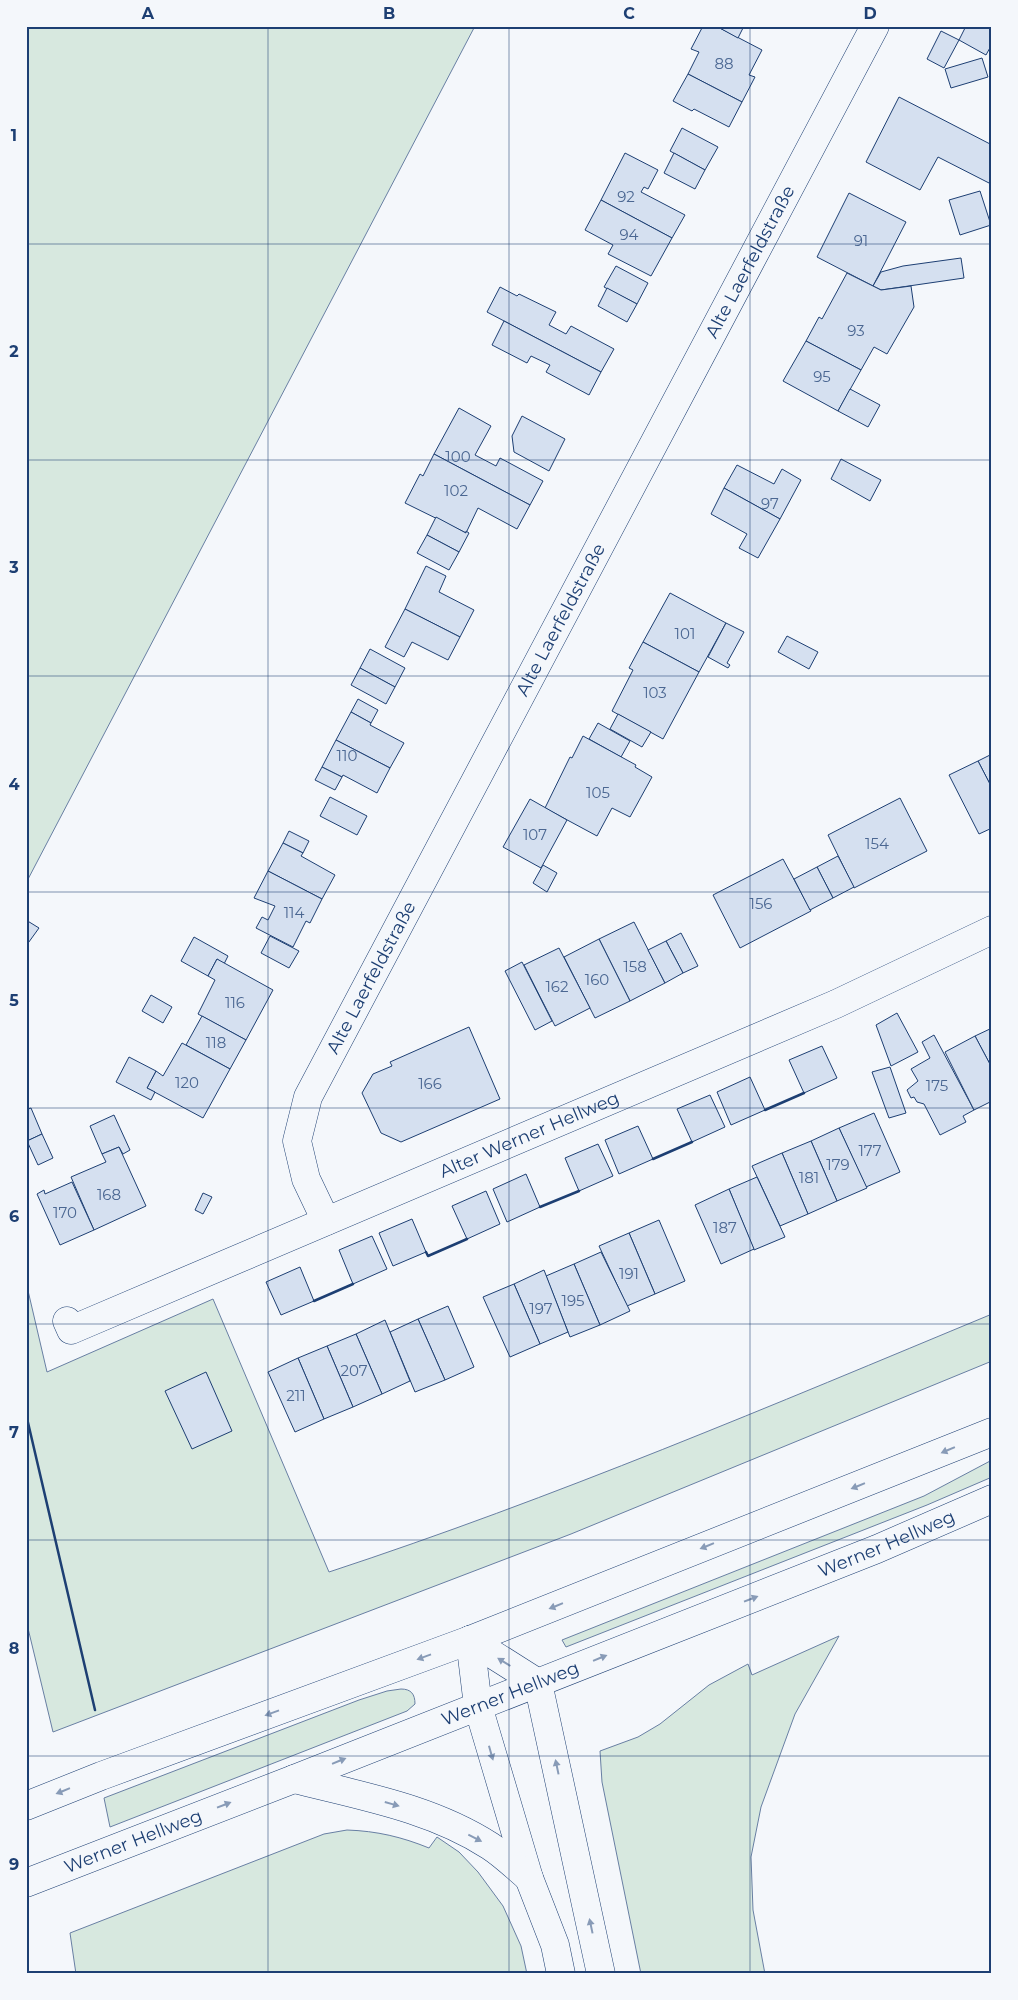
<svg xmlns="http://www.w3.org/2000/svg" width="1018" height="2000" viewBox="0 0 1018 2000" font-family="Montserrat,sans-serif">
	<style>
		.green { fill: #d7e8df; stroke: #687fa3 }
		.building { fill: #d5e0f0; stroke: #1d3f73 }
		.lines { fill: none; stroke-linecap: round; stroke-linejoin: round }
		.minor-casing { stroke: #1d3f73; stroke-width: 29 }
		.secondary-casing { stroke: #1d3f73; stroke-width: 29 }
		.motorway-casing { stroke: #1d3f73; stroke-width: 29 }
		.minor { stroke: #f4f7fb; stroke-width: 28 }
		.secondary { stroke: #f4f7fb; stroke-width: 28 }
		.motorway { stroke: #f4f7fb; stroke-width: 28 }
		.wall { stroke: #1d3f73; stroke-width: 2.5 }
		.oneway { fill: #889bb7 }
		.grid { fill: none; stroke: #1d3f73; stroke-width: 1; stroke-opacity: 0.55 }
		.labels { text-anchor: middle; dominant-baseline: central; stroke-width: 4; stroke-linejoin: round; paint-order: stroke }
		.number-label { font-size: 15px; fill: #4b6792 }
		.street-label { font-size: 18px; fill: #1d3f73; stroke: #f4f7fb }
		.neatline { fill: none; stroke: #1d3f73; stroke-width: 2 }
		.grid-label { font-size: 16px; text-anchor: middle; font-weight: bold; fill: #1d3f73 }
	</style>
	<rect width="100%" height="100%" fill="#f4f7fb"/>
	<g class="green">
		<polygon points="26,26 475,26 26,883"/>
		<path d="M26 1282 47 1372 213 1299 329 1572C554 1498 773 1405 992 1314V1361L571 1534 53 1732 26 1620Z"/>
		<polygon points="992,1460 992,1477 927,1505 566,1647 562,1640 924,1496"/>
		<polygon points="839,1636 795,1714 761,1807 751,1857 753,1910 765,1974 641,1974 602,1782 600,1751 638,1737 660,1724 709,1685 748,1664 752,1675"/>
		<path d="M401 1689C411 1689 415 1694 415 1704L407 1711 110 1827 104 1798 359 1700 387 1691Z"/>
		<path d="M347 1830C377 1831 402 1837 429 1848L437 1837 459 1852 478 1872 503 1906 521 1946 527 1974H76L70 1933 324 1834Z"/>
	</g>
	<g class="building">
		<polygon points="703,26 716,26 762,50 749,75 755,77 742,102 688,74 699,52 691,49"/>
		<polygon points="716,26 744,26 738,38"/>
		<polygon points="966,26 992,26 992,44 986,55 959,40"/>
		<polygon points="941,31 959,40 944,68 927,59"/>
		<polygon points="982,58 988,77 951,88 945,69"/>
		<polygon points="688,74 742,102 729,127 694,109 692,111 673,101"/>
		<polygon points="899,97 992,145 992,178 989,183 938,157 920,190 866,162"/>
		<polygon points="682,128 718,147 705,170 670,151"/>
		<polygon points="625,153 658,170 648,189 644,187 641,192 685,215 672,238 601,200"/>
		<polygon points="674,153 705,170 695,189 664,173"/>
		<polygon points="980,191 991,225 960,235 949,200"/>
		<polygon points="849,193 906,222 873,286 817,257"/>
		<polygon points="601,200 672,238 651,276 608,254 613,245 585,230"/>
		<polygon points="961,258 964,278 881,290 873,286 881,272 903,266"/>
		<polygon points="616,266 648,283 637,304 604,287"/>
		<polygon points="847,273 881,290 911,286 914,307 887,354 874,347 861,370 806,341 819,317 822,319"/>
		<polygon points="500,287 517,296 519,294 556,312 549,325 566,334 571,326 614,349 601,372 487,312"/>
		<polygon points="607,288 637,304 627,322 598,306"/>
		<polygon points="504,321 601,372 589,395 546,372 550,365 531,356 527,363 492,345"/>
		<polygon points="806,341 861,370 838,411 783,381"/>
		<polygon points="850,389 880,405 868,427 838,411"/>
		<polygon points="459,408 491,426 475,455 496,466 500,458 543,481 530,505 434,454"/>
		<polygon points="522,416 565,439 549,471 514,452 512,436"/>
		<polygon points="434,454 530,505 517,529 478,508 466,533 405,503 420,474 423,476"/>
		<polygon points="841,459 881,480 870,501 831,479"/>
		<polygon points="737,465 774,484 782,469 801,480 780,519 724,488"/>
		<polygon points="724,488 780,519 758,558 739,548 747,534 711,514"/>
		<polygon points="436,517 466,533 466,531 469,533 459,552 427,535"/>
		<polygon points="427,535 459,552 449,570 417,553"/>
		<polygon points="426,566 446,576 439,592 474,610 460,637 405,609"/>
		<polygon points="670,593 726,623 699,672 643,642"/>
		<polygon points="405,609 460,637 448,660 412,642 404,657 385,647"/>
		<polygon points="726,623 744,632 727,663 730,665 728,668 708,657"/>
		<polygon points="787,636 818,652 809,669 778,652"/>
		<polygon points="643,642 699,672 663,739 612,711 633,670 629,668"/>
		<polygon points="370,649 405,668 395,687 360,668"/>
		<polygon points="360,668 395,687 386,704 351,685"/>
		<polygon points="358,699 378,710 371,723 351,712"/>
		<polygon points="351,712 371,723 370,725 404,743 390,768 336,740"/>
		<polygon points="618,714 651,732 642,747 610,729"/>
		<polygon points="598,723 630,741 621,757 589,739"/>
		<polygon points="583,736 636,765 635,767 652,777 630,817 612,808 597,836 545,808 570,757 572,758"/>
		<polygon points="336,740 390,768 377,793 343,775 342,777 322,767"/>
		<polygon points="992,754 992,788 978,761"/>
		<polygon points="978,761 992,788 992,828 979,834 949,775"/>
		<polygon points="322,767 342,777 335,790 315,780"/>
		<polygon points="330,797 367,816 357,835 320,816"/>
		<polygon points="900,798 927,851 854,888 828,835"/>
		<polygon points="530,799 567,820 541,868 503,847"/>
		<polygon points="289,831 309,841 303,853 283,843"/>
		<polygon points="283,843 303,853 301,856 335,875 322,899 268,871"/>
		<polygon points="838,856 854,887 833,898 817,867"/>
		<polygon points="783,859 811,911 740,948 713,895"/>
		<polygon points="543,865 557,873 547,892 533,883"/>
		<polygon points="817,867 833,898 810,910 794,879"/>
		<polygon points="268,871 322,899 310,923 306,921 293,947 256,928 262,917 268,920 275,906 254,898"/>
		<polygon points="26,920 39,928 26,946"/>
		<polygon points="634,922 665,983 630,1001 599,939"/>
		<polygon points="681,933 698,966 683,973 666,941"/>
		<polygon points="270,936 299,951 289,968 261,953"/>
		<polygon points="194,937 228,956 224,964 217,959 208,976 181,961"/>
		<polygon points="599,939 630,1001 595,1018 564,957"/>
		<polygon points="666,941 683,973 665,983 648,950"/>
		<polygon points="559,948 590,1008 555,1026 524,965"/>
		<polygon points="217,959 273,990 246,1040 198,1014 215,980 208,976"/>
		<polygon points="522,962 552,1021 535,1030 505,971"/>
		<polygon points="151,995 172,1007 163,1023 142,1011"/>
		<polygon points="897,1013 918,1052 891,1066 876,1025"/>
		<polygon points="202,1016 246,1040 230,1069 186,1045"/>
		<polygon points="469,1027 500,1099 401,1142 381,1133 362,1093 373,1074 392,1066 390,1062"/>
		<polygon points="992,1028 992,1068 975,1036"/>
		<polygon points="934,1035 974,1110 963,1116 966,1122 940,1135 924,1104 917,1102 914,1097 911,1098 907,1090 918,1081 911,1069 930,1058 922,1042"/>
		<polygon points="975,1036 992,1068 992,1101 974,1110 945,1052"/>
		<polygon points="182,1043 230,1069 203,1118 147,1088 156,1071 163,1076"/>
		<polygon points="822,1046 837,1078 804,1093 789,1060"/>
		<polygon points="129,1057 156,1071 147,1088 155,1092 151,1100 116,1082"/>
		<polygon points="890,1067 906,1113 889,1118 872,1072"/>
		<polygon points="750,1077 765,1110 731,1125 717,1092"/>
		<polygon points="710,1095 725,1127 692,1142 677,1109"/>
		<polygon points="31,1108 42,1134 27,1141 26,1110"/>
		<polygon points="874,1113 900,1172 866,1187 839,1128"/>
		<polygon points="114,1115 130,1150 123,1154 119,1147 102,1154 90,1126"/>
		<polygon points="638,1126 653,1159 619,1174 605,1140"/>
		<polygon points="839,1128 867,1188 837,1201 811,1141"/>
		<polygon points="42,1134 53,1158 38,1165 27,1141"/>
		<polygon points="811,1141 837,1201 808,1214 782,1153"/>
		<polygon points="598,1144 613,1176 579,1191 565,1158"/>
		<polygon points="119,1147 146,1206 94,1230 71,1177 106,1162 102,1154"/>
		<polygon points="782,1153 808,1214 780,1226 752,1166"/>
		<polygon points="526,1174 540,1207 507,1222 493,1189"/>
		<polygon points="757,1177 785,1237 754,1250 729,1189"/>
		<polygon points="72,1182 94,1230 60,1245 37,1194 44,1190 45,1194"/>
		<polygon points="729,1189 754,1249 721,1264 695,1205"/>
		<polygon points="486,1191 500,1224 467,1239 452,1206"/>
		<polygon points="203,1193 212,1197 203,1214 195,1210"/>
		<polygon points="412,1219 426,1252 393,1266 379,1233"/>
		<polygon points="659,1220 685,1281 655,1294 629,1233"/>
		<polygon points="629,1233 655,1294 627,1306 599,1246"/>
		<polygon points="372,1236 387,1269 353,1284 339,1250"/>
		<polygon points="601,1252 630,1311 600,1325 574,1264"/>
		<polygon points="574,1264 600,1325 570,1337 546,1276"/>
		<polygon points="300,1267 314,1301 281,1315 266,1282"/>
		<polygon points="544,1270 568,1332 540,1344 514,1284"/>
		<polygon points="514,1284 540,1344 510,1357 483,1297"/>
		<polygon points="448,1306 474,1367 445,1380 418,1319"/>
		<polygon points="418,1319 445,1380 415,1392 390,1332"/>
		<polygon points="385,1320 410,1381 382,1394 356,1334"/>
		<polygon points="356,1334 382,1394 353,1407 327,1346"/>
		<polygon points="327,1346 353,1407 324,1419 298,1358"/>
		<polygon points="298,1358 324,1419 295,1432 268,1372"/>
		<polygon points="206,1372 232,1431 192,1449 165,1391"/>
	</g>
	<g class="lines">
		<g class="minor-casing">
			<g id="minor">
				<path id="s1" d="M326 1221 306 1179 297 1141 308 1097 875 26"/>
				<path id="s2" d="M67 1321 71 1330 836 1004 992 930"/>
			</g>
		</g>
		<g class="secondary-casing">
			<g id="secondary">
				<polyline points="26,1806 101,1776 470,1640 992,1432"/>
				<path id="s3" d="M26 1883 294 1779 877 1549 992 1499"/>
			</g>
		</g>
		<g class="motorway-casing">
			<g id="motorway">
				<polyline points="470,1640 538,1683 601,1974"/>
				<polyline points="470,1640 478,1706 529,1878 555,1945 561,1974"/>
				<path d="M294 1779C361 1796 431 1808 490 1846 504 1855 516 1867 529 1878"/>
			</g>
		</g>
		<use href="#minor" class="minor"/>
		<use href="#secondary" class="secondary"/>
		<use href="#motorway" class="motorway"/>
		<g class="wall">
			<polyline points="765,1110 804,1093"/>
			<polyline points="653,1159 692,1142"/>
			<polyline points="540,1207 579,1191"/>
			<polyline points="426,1252 428,1256 467,1239"/>
			<polyline points="314,1301 353,1284"/>
			<polyline points="26,1414 95,1710"/>
		</g>
	</g>
	<defs><path id="oneway-solid" d="M-6-.8H1V-3.2L6.5 0L1 3.2V.8H-6Z" transform="scale(1.25)"/></defs>
	<g class="oneway">
		<use href="#oneway-solid" transform="translate(948 1450) rotate(157)"/>
		<use href="#oneway-solid" transform="translate(858 1486) rotate(158)"/>
		<use href="#oneway-solid" transform="translate(707 1546) rotate(158)"/>
		<use href="#oneway-solid" transform="translate(751 1599) rotate(-21)"/>
		<use href="#oneway-solid" transform="translate(556 1606) rotate(158)"/>
		<use href="#oneway-solid" transform="translate(424 1657) rotate(160)"/>
		<use href="#oneway-solid" transform="translate(600 1658) rotate(-22)"/>
		<use href="#oneway-solid" transform="translate(504 1662) rotate(-148)"/>
		<use href="#oneway-solid" transform="translate(272 1713) rotate(160)"/>
		<use href="#oneway-solid" transform="translate(491 1753) rotate(74)"/>
		<use href="#oneway-solid" transform="translate(339 1761) rotate(-22)"/>
		<use href="#oneway-solid" transform="translate(557 1767) rotate(-102)"/>
		<use href="#oneway-solid" transform="translate(63 1791) rotate(158)"/>
		<use href="#oneway-solid" transform="translate(392 1804) rotate(16)"/>
		<use href="#oneway-solid" transform="translate(224 1805) rotate(-21)"/>
		<use href="#oneway-solid" transform="translate(475 1838) rotate(27)"/>
		<use href="#oneway-solid" transform="translate(591 1926) rotate(-102)"/>
	</g>
	<path class="grid" d="M268 26V1974M509 26V1974M750 26V1974M26 244H992M26 460H992M26 676H992M26 892H992M26 1108H992M26 1324H992M26 1540H992M26 1756H992"/>
	<g class="labels">
		<g class="number-label">
			<text x="724" y="63">88</text>
			<text x="626" y="196">92</text>
			<text x="629" y="234">94</text>
			<text x="861" y="240">91</text>
			<text x="856" y="330">93</text>
			<text x="822" y="376">95</text>
			<text x="458" y="456">100</text>
			<text x="456" y="490">102</text>
			<text x="770" y="503">97</text>
			<text x="685" y="633">101</text>
			<text x="655" y="692">103</text>
			<text x="347" y="755">110</text>
			<text x="598" y="792">105</text>
			<text x="535" y="834">107</text>
			<text x="877" y="843">154</text>
			<text x="761" y="903">156</text>
			<text x="294" y="912">114</text>
			<text x="635" y="966">158</text>
			<text x="597" y="979">160</text>
			<text x="557" y="986">162</text>
			<text x="235" y="1002">116</text>
			<text x="216" y="1042">118</text>
			<text x="187" y="1082">120</text>
			<text x="430" y="1083">166</text>
			<text x="937" y="1085">175</text>
			<text x="870" y="1150">177</text>
			<text x="838" y="1164">179</text>
			<text x="809" y="1177">181</text>
			<text x="109" y="1194">168</text>
			<text x="65" y="1212">170</text>
			<text x="725" y="1227">187</text>
			<text x="629" y="1273">191</text>
			<text x="573" y="1300">195</text>
			<text x="541" y="1308">197</text>
			<text x="354" y="1370">207</text>
			<text x="296" y="1395">211</text>
		</g>
		<g class="street-label">
			<text stroke="none"><textPath href="#s1" startOffset="1076">Alte Laerfeldstraße</textPath></text>
			<text stroke="none"><textPath href="#s1" startOffset="671">Alte Laerfeldstraße</textPath></text>
			<text stroke="none"><textPath href="#s1" startOffset="266">Alte Laerfeldstraße</textPath></text>
			<text stroke="none"><textPath href="#s2" startOffset="508">Alter Werner Hellweg</textPath></text>
			<text stroke="none"><textPath href="#s3" startOffset="925">Werner Hellweg</textPath></text>
			<text stroke="none"><textPath href="#s3" startOffset="520">Werner Hellweg</textPath></text>
			<text stroke="none"><textPath href="#s3" startOffset="115">Werner Hellweg</textPath></text>
		</g>
	</g>
	<rect width="1018" height="2000" fill="none" stroke="#f4f7fb" stroke-width="55"/>
	<rect x="28" y="28" width="962" height="1944" class="neatline"/>
	<g class="grid-label">
		<text x="148" y="19">A</text>
		<text x="389" y="19">B</text>
		<text x="629" y="19">C</text>
		<text x="870" y="19">D</text>
		<text x="14" y="141">1</text>
		<text x="14" y="357">2</text>
		<text x="14" y="573">3</text>
		<text x="14" y="790">4</text>
		<text x="14" y="1006">5</text>
		<text x="14" y="1222">6</text>
		<text x="14" y="1438">7</text>
		<text x="14" y="1654">8</text>
		<text x="14" y="1870">9</text>
	</g>
</svg>
